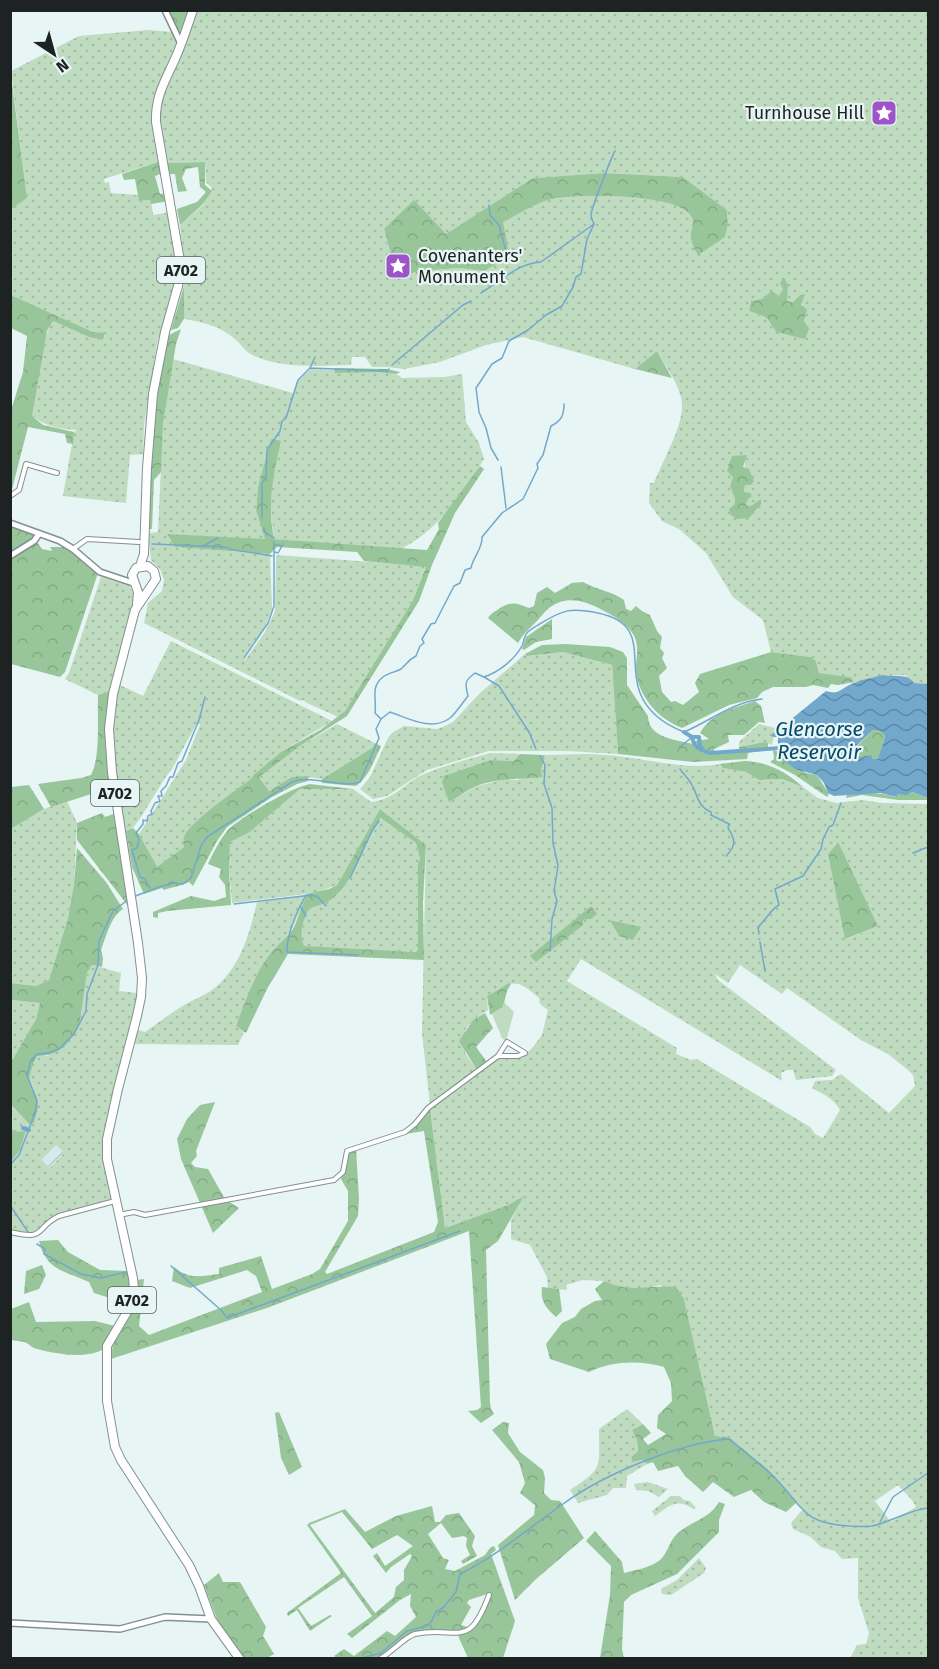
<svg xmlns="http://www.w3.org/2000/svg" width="939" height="1669" viewBox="0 0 939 1669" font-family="'Fira Sans',sans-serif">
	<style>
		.industrial { fill: url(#industrial-furrows) }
		.grass { fill: url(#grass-dots); fill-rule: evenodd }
		.forest { fill: url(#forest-crowns); fill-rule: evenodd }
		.green { fill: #bfdbc0 }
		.water { fill: url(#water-waves); fill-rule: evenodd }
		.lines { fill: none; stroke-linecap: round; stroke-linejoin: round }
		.stream { stroke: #73a8cd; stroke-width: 1.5 }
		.canal { stroke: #73a8cd; stroke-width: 4 }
		.minor-casing { stroke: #83908f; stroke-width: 6 }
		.tertiary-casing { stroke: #83908f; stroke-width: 8 }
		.trunk-casing { stroke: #83908f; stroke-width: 10 }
		.minor { stroke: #fff; stroke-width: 4 }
		.tertiary { stroke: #fff; stroke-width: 5 }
		.trunk { stroke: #fff; stroke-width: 8 }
		.labels { text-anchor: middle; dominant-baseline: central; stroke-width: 4.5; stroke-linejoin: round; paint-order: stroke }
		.shield { fill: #e7f5f4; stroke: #5a6161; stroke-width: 1.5 }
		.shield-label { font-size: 16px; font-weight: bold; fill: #1d2222 }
		.poi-label { font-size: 18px; fill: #1d2222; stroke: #e7f5f4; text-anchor: end }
		.water-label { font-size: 20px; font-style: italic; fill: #03486d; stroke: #e7f5f4 }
	</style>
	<defs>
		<pattern id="industrial-furrows" width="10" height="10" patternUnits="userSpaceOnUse" patternTransform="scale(1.5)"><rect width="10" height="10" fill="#d3ebea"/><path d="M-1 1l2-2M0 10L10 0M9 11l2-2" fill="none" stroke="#b5c9c8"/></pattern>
		<pattern id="grass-dots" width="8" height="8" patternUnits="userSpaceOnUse" patternTransform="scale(1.5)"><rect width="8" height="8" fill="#bfdbc0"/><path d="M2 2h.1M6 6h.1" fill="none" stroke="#a4bca5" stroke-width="1.8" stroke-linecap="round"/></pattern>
		<pattern id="forest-crowns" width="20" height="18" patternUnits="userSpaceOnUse" patternTransform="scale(1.5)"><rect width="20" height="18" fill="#98c69a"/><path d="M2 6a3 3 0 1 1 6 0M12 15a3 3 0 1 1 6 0" fill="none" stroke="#83aa84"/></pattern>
		<pattern id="water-waves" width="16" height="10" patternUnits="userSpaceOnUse" patternTransform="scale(1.5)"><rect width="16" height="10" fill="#73a8cd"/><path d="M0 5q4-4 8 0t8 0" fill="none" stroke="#5e88a6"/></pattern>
	</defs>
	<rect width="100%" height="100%" fill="#e7f5f4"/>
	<polygon class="industrial" points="56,1145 64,1153 50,1168 41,1159"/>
	<g class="grass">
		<path d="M197 11H928V684L914 683 905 675 873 677 867 680 854 682 851 677 819 673 816 661 811 657 771 652 763 620 733 597 706 553 679 529 662 521 649 503 650 483H654C662 462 684 425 682 403 680 385 666 367 657 351L635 369 523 337 486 345 440 362 404 369 387 367H372L365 357H352L351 365C322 366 275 369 249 353 244 350 241 344 236 340 221 326 203 322 184 319L183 254 180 225 203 205 212 188 206 182 205 162 167 163 159 112 163 94 178 62ZM604 173 683 177 727 210 728 225 725 237 712 244 691 235C693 227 695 220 689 213 671 193 580 194 553 199 536 202 518 215 503 222L484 271 459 268 420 271 397 276 384 230 445 235 533 178ZM788 285 786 301 793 302 800 295 804 321 776 332 767 318 749 311 751 301 779 297 783 289ZM746 455C743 468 746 480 744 493L748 499 746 505 751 506 734 505 735 499 730 486 733 477Z"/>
		<path d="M148 30 173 32 177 44 156 93 153 111 161 161 104 179 105 183 109 182 111 193 138 195 140 201 151 200 153 215 171 212 178 270 176 284 169 301 161 337H158L144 426 143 454 130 455 126 503 63 496 74 432 77 430C61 429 46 427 32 416 37 387 38 346 53 321L89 337 103 340 105 334 93 332 11 295 10 209 27 198 11 71 79 36Z"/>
		<path d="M173 359 293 393 297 382 311 369 335 370V373C352 372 390 367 402 378L445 377 462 374 466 422 479 443 484 459C463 494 438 530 401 549L274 539 270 503 271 482 281 441 258 487 256 510 266 540 167 534 175 547 270 554 272 609 265 627 243 658 245 660 265 632 275 611 276 555 426 566 412 602 358 692 345 711 338 717 305 702 304 700 300 701 144 623 148 603 162 591 164 580 160 569 151 560 148 533 158 532 163 424Z"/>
		<polygon points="101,577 129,586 132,590 135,601 123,638 110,691 98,695 65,679 69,673"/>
		<path d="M171 641 332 721 281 752 253 775 252 778 210 811 184 837V847L156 868 139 834 186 760 200 725 197 723 172 769 165 778 141 817 133 828 126 831C114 785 106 732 120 685L143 696Z"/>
		<polygon points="563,652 612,665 618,754 568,751 489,751 427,770 387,796 373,799 360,789 370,777 388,738 392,733 404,726 437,729 445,726 453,722 479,694 525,654 527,656"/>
		<path d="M337 724 375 743 372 748 322 779C296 774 291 778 268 791L259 776 300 746Z"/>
		<polygon points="759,724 776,728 772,745 764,742 739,747 739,742"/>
		<path d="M491 753 520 754 515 761 491 760 449 802 477 786 506 779 517 780 541 770 545 755C565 755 585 753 605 755 642 757 683 771 720 764L723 768 746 772 759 780 782 779 803 787 818 798 836 803 863 800 882 803 928 804V1658H850L857 1645 866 1644 869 1633 858 1598V1558L842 1559 835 1551 821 1547 811 1537 793 1529 791 1523 803 1509 769 1470 729 1437 715 1436 684 1299 660 1285 642 1289 618 1287 603 1281 583 1280 566 1285 567 1290 548 1288 547 1277 530 1245 511 1239V1220L523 1197 508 1205 445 1228 430 1108 463 1086 497 1059 522 1058 533 1047 542 1035 548 1010 540 1004 539 998C516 977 511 981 487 996L488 1010 473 1020 465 1030V1053L477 1070 459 1084 430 1104 422 1033 426 845 380 809 337 885 315 893 232 903 229 872 230 842 250 832 300 789H353L371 802C393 800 405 783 424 774 445 765 469 759 491 753ZM837 843 878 926 846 939 828 854ZM591 906V919L583 920 530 957ZM610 920 640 927 633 940ZM581 959 782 1081 781 1073 787 1070H793L796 1080 832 1076 836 1070 718 980 715 974 728 983 740 965 782 994 787 988 861 1040 888 1054 908 1070 913 1075 915 1086 889 1113 841 1074 832 1080 815 1081 812 1088C823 1094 833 1098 840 1110L823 1138 815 1134 810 1127 697 1059 691 1060 676 1054 677 1048 567 981ZM898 1485 912 1500 916 1507 891 1522 875 1501Z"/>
		<polygon points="67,801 77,823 74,884 68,918 49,980 36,986 11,983 11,829 44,809"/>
		<path d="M382 818 416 843 420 859 418 950 415 952 304 947C299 933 303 921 309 909 316 906 325 904 331 900 357 881 364 843 382 818Z"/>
		<path d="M306 896 294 925 284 941 270 954 254 981 236 1026 244 1032 238 1045 134 1044 138 1030 145 1032C158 1023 171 1013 184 1005 195 999 208 994 217 986 241 965 250 932 257 902Z"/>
		<path d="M92 965 121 973 119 991 137 993 135 1012 104 1159 112 1199 110 1201 59 1215 41 1231 29 1234 11 1230V1162L20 1150 26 1132H15L11 1127 10 1105 29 1124 34 1089 29 1079 34 1061 37 1056H48L80 1021 87 973ZM56 1145 64 1153 50 1168 41 1159Z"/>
		<polygon points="11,1000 40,1003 36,1019 11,1062"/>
		<path d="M627 1409 643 1424 632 1430 637 1440 638 1451 631 1457 633 1462 642 1460 647 1464 627 1476 626 1488H613L607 1495 578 1503 570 1490C604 1468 599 1468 599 1429Z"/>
		<polygon points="648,1482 668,1489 659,1497 648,1491 636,1490 634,1484"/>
		<path d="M671 1496H679L684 1500 690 1501 696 1508 694 1509C675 1498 671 1505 655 1516L652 1511Z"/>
		<polygon points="699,1558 706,1568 704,1573 671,1595 662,1594 661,1589 677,1580"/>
	</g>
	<g class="forest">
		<polygon points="167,11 189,11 180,35 177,34"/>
		<polygon points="12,83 27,198 11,209 10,84"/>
		<polygon points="161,161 163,173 155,176 160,194 167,193 169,201 151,204 150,200 139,201 135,179 124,180 122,174"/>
		<polygon points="205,162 205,185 212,191 203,204 180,225 177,209 197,202 206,192 200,187 198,167 186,169 182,178 187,191 178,192 175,174 169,174 167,163"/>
		<path d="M604 173 683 177 727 210 728 225 725 237 698 255C694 249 690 240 691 233 692 226 695 223 691 216 678 193 578 194 553 199 536 202 518 215 503 222L508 248 503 260 484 271 459 268 420 271 397 277 384 229 414 200 446 234 533 178Z"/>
		<polygon points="784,278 788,285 787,301 793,302 800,295 805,294 801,305 807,309 804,321 809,329 805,339 776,332 767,318 749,311 751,301 762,299 772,291 779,296 783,289 780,283"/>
		<polygon points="184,286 184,319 178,328 171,330"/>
		<polygon points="11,295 93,332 105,333 103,340 89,337 53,321 47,331 32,416 43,425 74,432 73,444 67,443 65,434 28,427 11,493 11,410 23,372 27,336 11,328"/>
		<polygon points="181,329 176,344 163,424 161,472 154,480 152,529 147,529 148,480 157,388 169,335"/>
		<polygon points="657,351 672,378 635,369"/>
		<polygon points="334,368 387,369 400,372 397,374 380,372 335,373"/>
		<path d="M271 439 281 441C273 476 267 503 274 539L427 550 439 529 438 523 480 466 484 469 455 513 432 565 419 601 347 716 300 746 259 777 269 791 292 777 308 776V781L297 784 272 797 227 827 217 841 193 886 189 882C182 886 172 887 164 890L162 888 144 894 132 867 126 831 133 828 139 834 157 867 184 847C184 844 183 840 184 837 190 821 237 790 252 778L253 775 281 752 320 730 345 711 412 602 426 567 364 561 357 552 277 547 270 554 175 547 167 534 265 539 256 510 258 487Z"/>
		<polygon points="747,455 743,467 749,469 754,481 751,485 745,485 744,492 750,493 752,496 748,499 746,505 751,506 761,499 761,504 749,518 737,519 731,515 729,509 734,505 735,499 730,486 733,477 727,471 732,456"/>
		<polygon points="10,526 35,535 36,537 11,553"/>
		<polygon points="37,542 42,549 52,551 50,547 67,547 98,573 65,672 60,677 11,664 11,558"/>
		<path d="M583 582C597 590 612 591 624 600L626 609 631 611 636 606 642 611 650 615 657 631 662 637 660 648 664 653 662 658 667 668 659 676 662 692 671 702 675 701 683 705 699 692 695 683 700 674 771 652 811 657 816 661 819 673 851 677 854 682 838 685 831 684 828 688 813 685 806 687H773L762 692 757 698 729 705 682 728C657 719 635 693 636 665 637 653 639 644 633 634 626 623 615 617 604 611 586 601 566 594 548 609 544 612 540 618 536 622 529 629 523 634 518 643L488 618C492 612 495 612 500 608 511 601 517 603 529 608L534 606 537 593 547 587 555 593 572 583Z"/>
		<polygon points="552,619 552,639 536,642 524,650 522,649 526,637"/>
		<path d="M565 644 610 647 623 652 627 658V685L648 716C648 738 677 740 693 744L694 741 709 739 700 733C711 713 735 708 755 701L761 706 765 723 759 722 744 735H728L729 742 714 749V753L740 751 739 747 764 742 768 743V750L748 753 747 759 693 762 618 754 612 665 563 652 527 656 525 654 542 645Z"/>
		<path d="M110 691 109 776 107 781 94 786 91 794 51 807 38 784 81 778 91 775C101 756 97 717 98 695Z"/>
		<path d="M873 730H878L885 735C884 744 879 751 878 760L873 759 871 755 851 759 853 750Z"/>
		<path d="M375 743 381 746C374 760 369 777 356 786L322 783V779L372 748Z"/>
		<polygon points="773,750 781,753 781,758 806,773 817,775 829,794 827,797 795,775 770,762 774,759"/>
		<path d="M520 754 545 755 541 770 542 777C521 779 499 778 479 785 468 789 459 797 449 802L442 782 444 776 491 760 514 761Z"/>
		<path d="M744 761C768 762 785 771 803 787L782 779 759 780 746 772 723 768 720 764Z"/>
		<path d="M310 784 353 789H300L250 832 230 842 229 872 231 905 167 911 158 913V918L153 917V912L191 896 214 901 226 897 225 885 219 877 221 869 208 864C213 853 219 841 227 831 239 818 292 787 310 784Z"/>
		<polygon points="29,785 44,809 11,829 11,787"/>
		<path d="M912 792 928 798V800H898L862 795 846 798 847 795C863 792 880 792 896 797V794C902 793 906 795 912 792Z"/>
		<path d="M380 809 426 845 423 902 424 960 288 954 267 989 246 1033 236 1026C245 1002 254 975 270 954 278 944 289 937 295 925 299 915 302 904 307 894L329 889 337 885ZM381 818 416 843 420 859 418 865V950L415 952 304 946C299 933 303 921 309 909 316 906 325 904 331 900 357 880 364 843 381 818Z"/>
		<polygon points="102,813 105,817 116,813 129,907 77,840 77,823"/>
		<polygon points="838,842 878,926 845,939 828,854"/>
		<path d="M77 848 106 882 123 909C111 916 106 937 101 950L103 958 102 967 92 965 87 973 80 1021 81 1022C71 1041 60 1057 37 1056L34 1061 29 1079 37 1098 38 1107 34 1123 29 1124 11 1105V1062L36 1019 40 1003 11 1000V983L36 986 49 980 68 918 74 884Z"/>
		<polygon points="591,906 597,914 591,919 583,920 583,925 536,962 530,956"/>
		<polygon points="610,920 641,927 633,940 619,936"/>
		<polygon points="509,983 511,984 507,991 503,1007 490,1015 487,996"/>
		<polygon points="485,1013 493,1028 476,1047 487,1062 477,1070 459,1041 473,1020"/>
		<polygon points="215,1102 196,1151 197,1156 191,1163 195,1167 208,1169 225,1199 239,1208 213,1233 181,1159 177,1139 187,1119 200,1105"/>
		<path d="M430 1108 445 1228 508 1205 524 1196 498 1241 486 1250 490 1403 491 1409 494 1414 481 1423 468 1411 477 1410 481 1407 469 1231 267 1308 111 1359 113 1343 130 1316 137 1280 144 1279 139 1326 149 1335 262 1292 256 1276 247 1270 190 1288 172 1281 174 1267C190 1280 200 1276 219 1274V1268L261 1256 272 1289 312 1274 320 1269 348 1221V1191L341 1179 349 1153 356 1148 359 1199 358 1216 325 1272 327 1274 434 1232 438 1222 424 1131 406 1134 416 1126Z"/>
		<polygon points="11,1127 15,1132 26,1131 20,1150 11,1162"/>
		<path d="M58 1240 68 1252 100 1270 129 1271 130 1297 118 1290 113 1299 94 1293 89 1282C63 1270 47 1271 39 1241Z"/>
		<polygon points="42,1265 46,1275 39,1289 24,1294 26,1271"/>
		<path d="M604 1281C634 1294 646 1284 676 1287L684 1299 715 1436 729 1437 769 1470 797 1502 786 1512 764 1502 751 1490 734 1497 713 1482 703 1492 685 1476 678 1466 658 1471 653 1462 647 1464 642 1460 633 1462 631 1457 638 1451 637 1440 632 1430 643 1424 651 1433 643 1439 648 1445 666 1434 657 1428 658 1415 672 1401 671 1383 664 1367C640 1360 611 1361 589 1372L550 1359 546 1344 562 1323 575 1317 581 1309 595 1301 602 1300 595 1289Z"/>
		<path d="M542 1287 559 1289 562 1311 556 1317C546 1308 540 1301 542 1287Z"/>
		<path d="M29 1302 36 1322 95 1321 115 1326 102 1350C84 1359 56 1354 37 1349 32 1348 29 1344 25 1342 21 1341 15 1341 11 1340V1309Z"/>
		<polygon points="279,1412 302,1467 289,1475 281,1458 275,1413"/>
		<polygon points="503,1422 509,1423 508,1433 520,1452 543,1470 545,1478 544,1493 551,1500 560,1501 584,1538 535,1580 515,1600 498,1545 534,1515 535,1505 520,1493 525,1483 519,1462 492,1430"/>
		<path d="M719 1502 725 1504 719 1520V1532L677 1574 631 1595 624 1602 622 1649 624 1658H600L610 1595 611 1566 586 1541 595 1531 622 1562 624 1573C635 1570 650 1568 660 1560 667 1554 669 1543 675 1536 689 1521 709 1520 719 1502Z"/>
		<path d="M432 1506 435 1522H440L446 1515 459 1513 475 1536 472 1546 477 1556 463 1564 461 1561 470 1555 466 1546 467 1538 464 1536 452 1538 441 1523 428 1534 443 1558 449 1560 445 1569 455 1571 485 1555 490 1548 494 1546 496 1550 491 1554 515 1621 503 1658H468L459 1638 458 1632 410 1633 382 1656 373 1658H337L334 1656 344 1649 354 1656 387 1631 395 1636 416 1617 410 1606 411 1594 400 1600 352 1638 347 1634 372 1616 344 1577 298 1608 311 1626 330 1615 332 1616 310 1631 297 1610 288 1616 287 1613 341 1573 307 1525 309 1523 345 1509 365 1532 396 1516ZM342 1512 372 1549 397 1535 413 1546 385 1566 377 1553 373 1556 386 1573 391 1567 410 1554 412 1556 404 1570V1580L396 1587 394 1597 375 1613 310 1525ZM487 1594 490 1595 481 1618 473 1629 461 1625 471 1607 467 1603 469 1600Z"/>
		<polygon points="219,1573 223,1582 240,1582 266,1627 263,1636 274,1654 267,1658 243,1658 217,1619 204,1585"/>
	</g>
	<polygon class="green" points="504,1002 514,1012 506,1041 502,1038 492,1014 503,1007"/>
	<path class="water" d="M883 675C894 678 907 672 914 683L928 684V798L912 792 907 795 897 794V797L880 793 834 796 828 793 824 783 817 775 795 769 781 758V746L778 744V734L789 721 826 691C838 695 840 690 849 685 857 681 874 677 883 675ZM873 730H878L885 735C884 744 879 751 878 759H873L871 755 860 757 856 755 851 759 853 749Z"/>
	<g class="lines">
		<g class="stream">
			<polyline points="489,205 490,215 499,225 507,255"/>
			<path d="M481 293C501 281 516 264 541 262L594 224C593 221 591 218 591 215 591 209 612 156 615 151"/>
			<polyline points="392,365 463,305 471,301"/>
			<polyline points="310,368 315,357"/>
			<polyline points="498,460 491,448 486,428 479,412 476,388 492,364 502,358 509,341 528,330 546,315 562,306 573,287 576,277 581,274 587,239 594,224"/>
			<polyline points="501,467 506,508"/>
			<polyline points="262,518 262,483 266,477 267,450 280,431 282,421 286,418 298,380 310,368 387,371 389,369"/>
			<polyline points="264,528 265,532 274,538"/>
			<path d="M152 544 225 547C231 551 261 553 272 556"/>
			<polyline points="203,546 218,538"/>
			<polyline points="275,552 278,553 283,544"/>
			<polyline points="244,658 268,623 274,606 274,542"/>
			<polyline points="484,677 499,686 529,732 536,749"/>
			<path d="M381 719 375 713C377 699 370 687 383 677 388 673 396 672 401 669 407 664 408 660 416 656L420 646 424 643 422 639 431 624 435 623 454 586 460 583 465 570 471 568C473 557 483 548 482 537L502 513 523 499 538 468 537 464 543 455 551 426C561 421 564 416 564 404"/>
			<polyline points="680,747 692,737"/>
			<polyline points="540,756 545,765 544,784 552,808 553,843 558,866 554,891 557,901 552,919 550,951"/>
			<path d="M680 769C684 775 689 779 692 785 698 796 698 807 711 812V815L729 824 728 828C736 840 736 846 726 856"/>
			<polyline points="913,853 928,847"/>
			<polyline points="350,878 372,831 379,821"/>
			<polyline points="150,888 145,879 140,877 132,850 137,848 139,840 136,833 143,824 143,820 147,821 148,816 152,814 151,811 155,803 160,801 158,796 162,796 161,791 166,786 170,777 173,777 178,763 182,761 199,720 205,697"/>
			<path d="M306 895C297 911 287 934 287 952L358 955"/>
			<path d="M133 897 159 887 174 883 183 884 191 878 201 846 207 837 292 782C315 774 340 789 360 782L379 738 376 729 381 719 390 712C408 718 432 732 450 718 456 713 463 702 468 696 465 684 464 681 475 673L484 677C499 672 514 660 522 646 524 642 524 636 527 633 529 630 535 627 538 625 562 610 570 607 598 613 650 624 627 659 640 693 648 713 666 725 684 732 710 721 733 702 762 699"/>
			<polyline points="234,904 312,895 318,897 326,906"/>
			<polyline points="300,906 306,916"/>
			<path d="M759 934 758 927C766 920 770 910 779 905L775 889 803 876 821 849 823 839 829 827 833 825 841 803"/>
			<polyline points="760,942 765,971"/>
			<polyline points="10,1165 19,1155 35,1113 37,1101 27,1075 31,1060 37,1054 48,1053 59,1049 74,1034 86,1011 87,994 98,965 99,941 113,911 129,899"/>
			<polyline points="10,1205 28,1232"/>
			<polyline points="37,1244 45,1249 44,1254 81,1274 101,1278 126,1272"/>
			<polyline points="171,1266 222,1311 227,1318 460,1231"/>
			<polyline points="880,1522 893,1497 928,1473"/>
			<path d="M362 1658 381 1653 407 1631 426 1626 431 1622 436 1612 444 1607 456 1592 460 1574C498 1555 529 1528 563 1504 604 1474 679 1443 729 1439 744 1452 761 1464 775 1478 804 1507 801 1523 849 1526 856 1526 865 1527 872 1526 892 1522 908 1510 928 1508"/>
		</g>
		<g class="canal">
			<path d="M684 732 692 737C694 748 700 750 710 753L781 748"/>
			<polyline points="774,735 778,735"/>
			<polyline points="692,737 699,737 700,747 702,748"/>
			<polyline points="23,1128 29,1130"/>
		</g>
		<g class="minor-casing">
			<g id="minor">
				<polyline points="10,496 19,490 26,464 57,473"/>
				<polyline points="73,549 87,539 139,542"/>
				<polyline points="119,1215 134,1212 145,1215 334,1180 343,1172 347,1151 405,1132 415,1124 428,1108 498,1056 507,1042 525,1053 518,1056 498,1056"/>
				<path d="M10 1232C48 1241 34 1228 59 1216L115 1201"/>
				<path d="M381 1658C391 1653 406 1636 415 1634 458 1625 468 1652 489 1595"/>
			</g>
		</g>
		<g class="tertiary-casing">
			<g id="tertiary">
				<polyline points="165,10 181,44"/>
				<polyline points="10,523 60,541 73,549 100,572 133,583"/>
				<polyline points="10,556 34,541 39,534"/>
				<polyline points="10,1623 120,1629 165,1617 211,1619"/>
			</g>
		</g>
		<g class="trunk-casing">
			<g id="trunk">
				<path d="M140 566 144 554 147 468 153 394 165 332 178 286 181 267 156 122C155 97 165 81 175 59 182 44 187 27 193 10"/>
				<polyline points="137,604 138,592 132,575 136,568 148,566 154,571 156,579 135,610 113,694 109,729 112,772 138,943 142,978 141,997 137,1016 118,1089 107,1139 107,1159 133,1278 134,1288 130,1307 107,1346 107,1401 115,1447 121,1460 189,1565 199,1586 211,1619 239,1658"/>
			</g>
		</g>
		<use href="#minor" class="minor"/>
		<use href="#tertiary" class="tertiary"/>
		<use href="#trunk" class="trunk"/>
	</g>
	<defs>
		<g id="sight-square" transform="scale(1.35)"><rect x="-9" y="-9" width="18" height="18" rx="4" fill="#9d54c8" stroke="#e7f5f4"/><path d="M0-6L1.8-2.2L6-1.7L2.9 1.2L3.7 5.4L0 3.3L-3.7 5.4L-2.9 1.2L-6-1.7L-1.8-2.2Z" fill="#fff"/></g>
	</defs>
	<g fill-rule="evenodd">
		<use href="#sight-square" x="884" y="113"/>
		<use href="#sight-square" x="398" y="266"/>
	</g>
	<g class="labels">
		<g class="shield">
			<rect x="157" y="257" width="48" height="26" rx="4.5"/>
			<rect x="91" y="780" width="48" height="26" rx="4.5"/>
			<rect x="108" y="1287" width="48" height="26" rx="4.5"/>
		</g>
		<g class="shield-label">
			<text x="181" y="270">A702</text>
			<text x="115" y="793">A702</text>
			<text x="132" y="1300">A702</text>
		</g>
		<g class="poi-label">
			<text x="864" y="113">Turnhouse Hill</text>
			<text x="418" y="256" text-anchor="start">Covenanters'<tspan x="418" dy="21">Monument</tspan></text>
		</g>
		<g class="water-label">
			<text x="819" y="729">Glencorse<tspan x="819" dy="23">Reservoir</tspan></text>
		</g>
	</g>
	<rect width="939" height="1669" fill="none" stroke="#1d2222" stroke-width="24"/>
	<g transform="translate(54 54) rotate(144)" stroke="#e7f5f4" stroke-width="4.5" paint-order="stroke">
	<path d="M0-4.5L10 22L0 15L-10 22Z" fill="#1d2222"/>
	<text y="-9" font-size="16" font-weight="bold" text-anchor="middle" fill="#1d2222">N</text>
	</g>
</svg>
